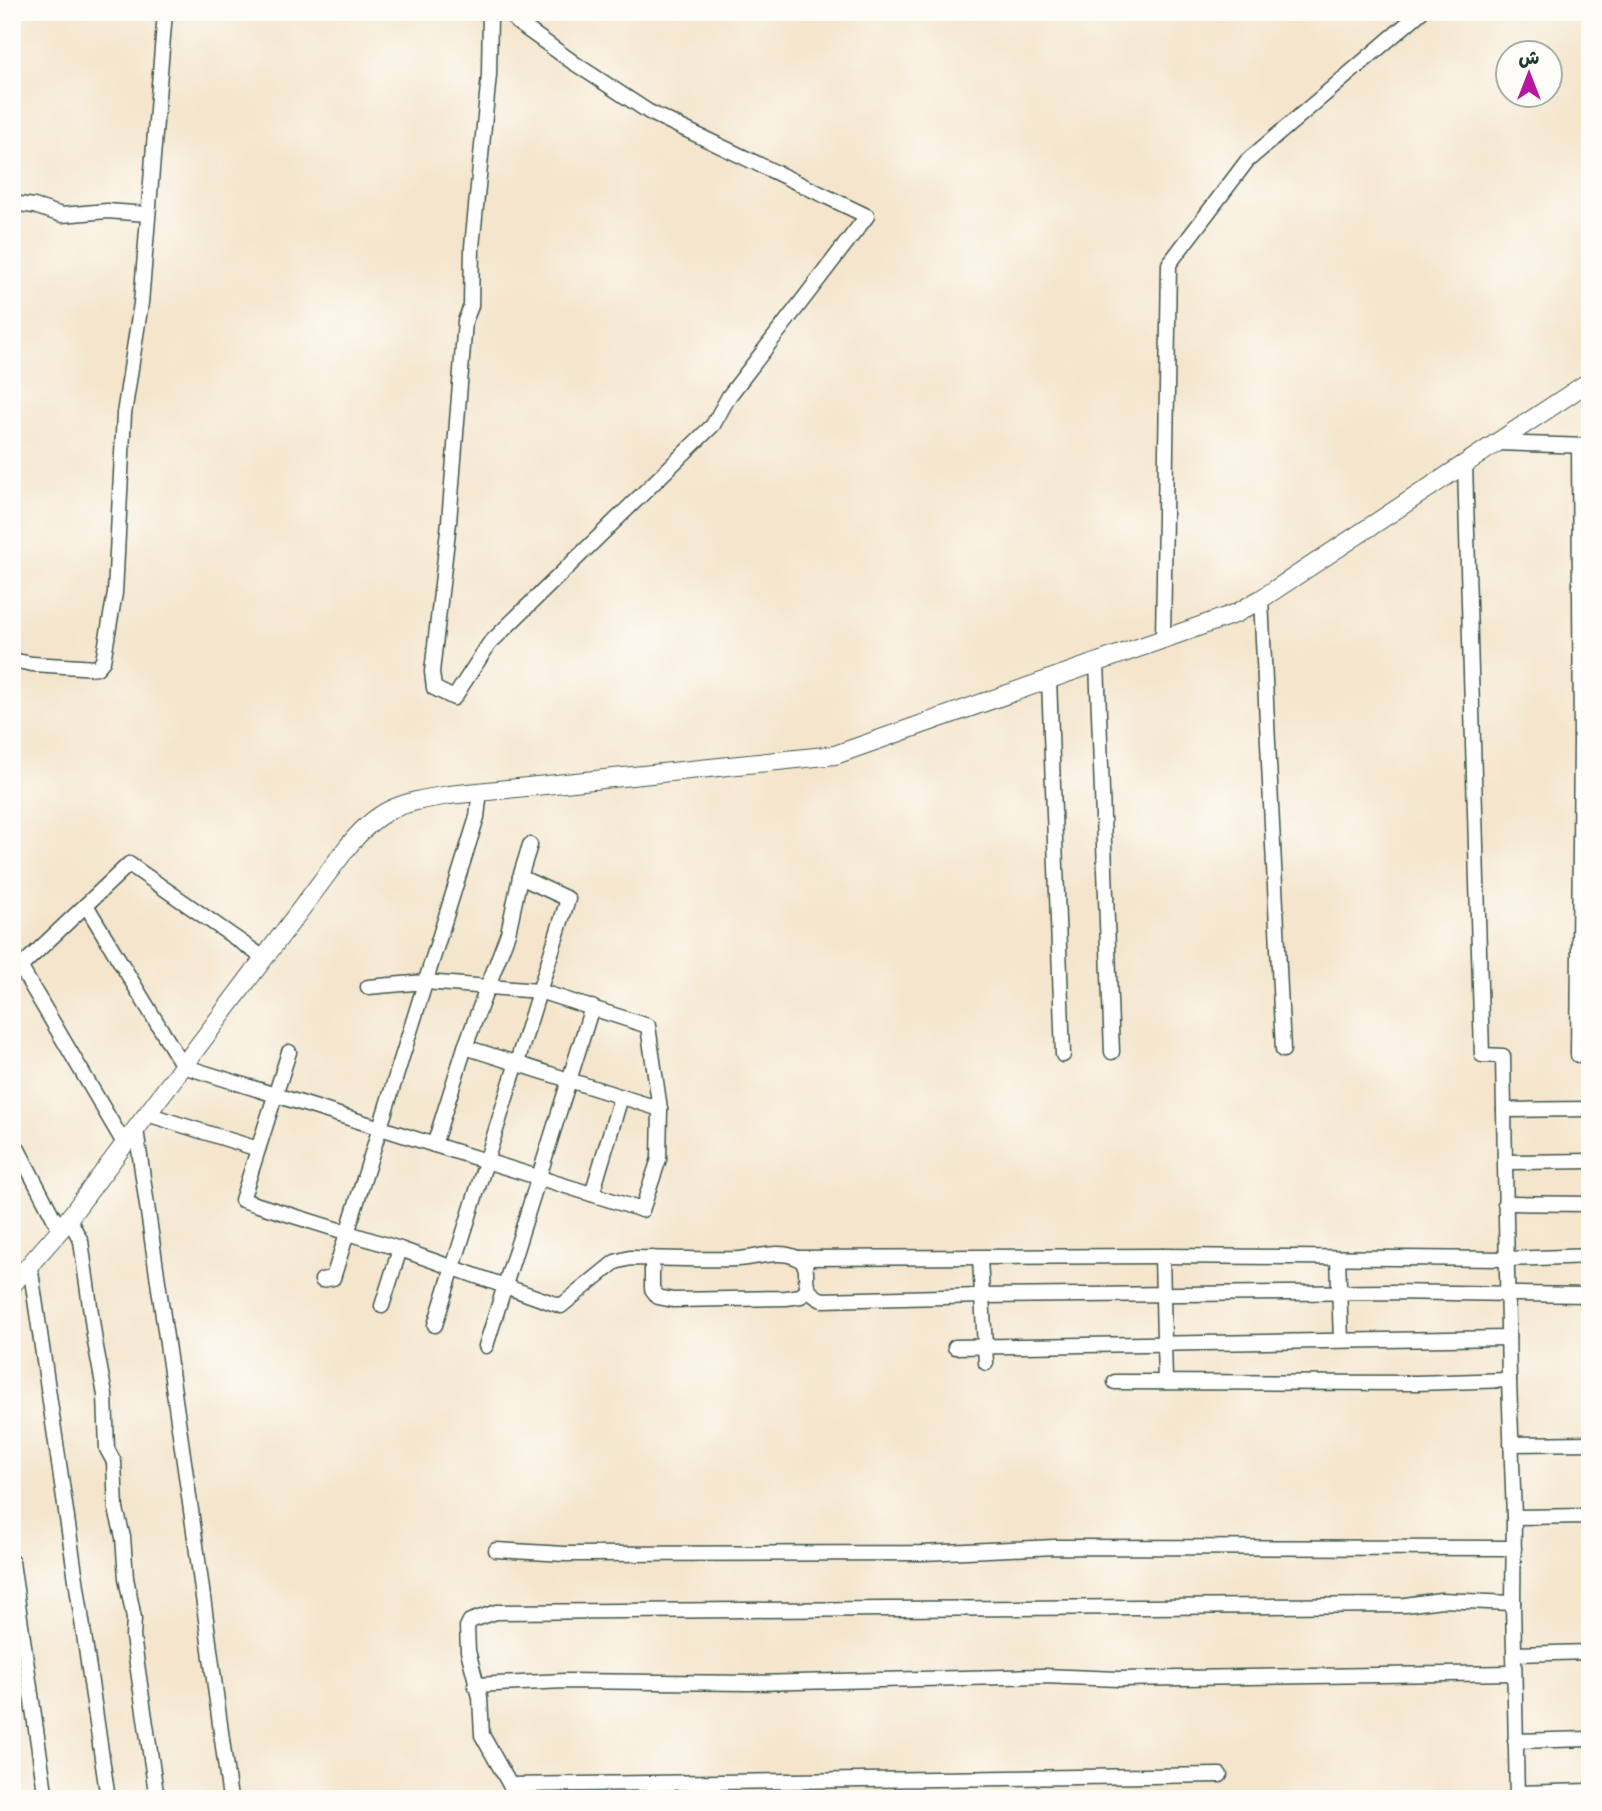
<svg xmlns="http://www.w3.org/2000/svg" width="1602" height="1811" viewBox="0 0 1602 1811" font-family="'Comic Neue','Playpen Sans Arabic',sans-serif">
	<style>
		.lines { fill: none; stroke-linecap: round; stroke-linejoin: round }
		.minor-casing { stroke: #3f564b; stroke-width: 17 }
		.major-casing { stroke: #3f564b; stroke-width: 20 }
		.minor { stroke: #fff; stroke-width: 14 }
		.major { stroke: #fff; stroke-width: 18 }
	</style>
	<rect width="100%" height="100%" fill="#fdfcf7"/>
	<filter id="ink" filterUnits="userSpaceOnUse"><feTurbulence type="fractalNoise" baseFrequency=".0143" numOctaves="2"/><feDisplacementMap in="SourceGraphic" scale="14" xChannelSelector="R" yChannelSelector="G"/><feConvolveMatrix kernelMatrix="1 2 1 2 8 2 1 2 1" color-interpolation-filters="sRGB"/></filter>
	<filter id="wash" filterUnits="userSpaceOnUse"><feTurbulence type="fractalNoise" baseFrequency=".00686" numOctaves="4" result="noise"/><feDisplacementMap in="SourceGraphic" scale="28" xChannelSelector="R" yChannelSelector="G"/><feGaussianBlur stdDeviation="1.57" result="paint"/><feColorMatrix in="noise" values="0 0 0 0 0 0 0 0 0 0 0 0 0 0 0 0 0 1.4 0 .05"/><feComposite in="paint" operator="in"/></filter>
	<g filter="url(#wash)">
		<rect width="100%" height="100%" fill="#f4e5cc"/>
	</g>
	<g filter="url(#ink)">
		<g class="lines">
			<g class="minor-casing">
				<g id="minor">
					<polyline points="490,12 489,75 472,247 471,306 465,321 449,522 432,672 434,688 454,698 489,644 713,425 729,396 867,216 649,112 574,63 517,22 508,12"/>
					<polyline points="12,203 34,206 62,215 107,211 147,214"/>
					<polyline points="1496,443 1590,446"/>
					<polyline points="1465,464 1482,1055 1503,1056 1504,1110"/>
					<polyline points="1261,599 1283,1050"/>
					<polyline points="1163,639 1169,264 1247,161 1421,12"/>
					<polyline points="12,660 32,664 97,668 103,661 115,593 124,414 141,303 165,12"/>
					<polyline points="1097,662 1112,1052"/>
					<polyline points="1049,679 1063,1055"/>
					<polyline points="86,905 183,1066 642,1210 659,1159 660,1109 648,1026 539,991 425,982 368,987"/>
					<polyline points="21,968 125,1145"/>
					<polyline points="12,975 129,864 264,958"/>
					<polyline points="465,1047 660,1109"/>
					<path d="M289 1052 242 1200 400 1249 561 1306 615 1262 630 1258C666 1258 702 1260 738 1259 757 1258 779 1249 797 1258 817 1268 793 1287 822 1300L982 1296 986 1363"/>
					<polyline points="1578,1055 1581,740 1579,446"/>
					<polyline points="147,1114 258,1149"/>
					<polyline points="136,1129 196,1545 230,1799"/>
					<polyline points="12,1138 60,1230"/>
					<polyline points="434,1145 465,1047 508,933 520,877 530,845"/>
					<polyline points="1506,1162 1590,1161"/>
					<polyline points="592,1194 621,1097"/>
					<polyline points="1505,1203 1590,1204"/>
					<polyline points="69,1219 81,1241 95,1342 105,1395 107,1449 114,1462 116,1509 123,1537 126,1578 134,1618 133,1637 157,1799"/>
					<polyline points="1162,1256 1165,1382"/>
					<polyline points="652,1258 652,1289 658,1297 673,1300 786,1298 801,1296 807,1289"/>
					<polyline points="798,1258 1162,1256 1506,1259 1590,1256"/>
					<polyline points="980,1258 982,1296 1388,1292 1590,1295"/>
					<polyline points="1338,1258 1341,1340"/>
					<polyline points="30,1265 108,1799"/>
					<polyline points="322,1280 333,1278 477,817 480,791"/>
					<polyline points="382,1306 400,1249"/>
					<polyline points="435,1325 568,899 520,877"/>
					<polyline points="486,1346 592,1007"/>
					<polyline points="955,1347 1508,1338"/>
					<polyline points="1115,1382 1416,1383 1509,1380"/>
					<polyline points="1511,1444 1590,1443"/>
					<polyline points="1514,1517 1590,1516"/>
					<polyline points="496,1550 565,1554 923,1553 1055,1547 1514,1548"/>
					<polyline points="12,1562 46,1799"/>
					<polyline points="1514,1654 1590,1652"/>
					<polyline points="475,1685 565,1681 750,1683 1043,1676 1118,1679 1514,1673"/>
					<polyline points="1515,1741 1590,1739"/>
					<polyline points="1220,1775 510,1785 482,1735 480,1697 468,1651 467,1627 470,1621 496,1612 1405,1605 1441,1600 1513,1603"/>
					<polyline points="1517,1793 1590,1791"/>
					<polyline points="1517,1799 1513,1603 1514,1517 1509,1380 1504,1110 1590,1109"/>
				</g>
			</g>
			<g class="major-casing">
				<path id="major" d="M12 1285 60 1230 346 849C378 808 399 803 449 795L835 755 1237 613 1261 599 1590 381"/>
			</g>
			<use href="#minor" class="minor"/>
			<use href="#major" class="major"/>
		</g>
	</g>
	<rect width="1602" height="1811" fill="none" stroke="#fdfcf7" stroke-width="42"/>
	<g transform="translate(1529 74)"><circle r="33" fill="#fdfcf7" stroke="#a4b0a9" stroke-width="2"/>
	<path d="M0-5L12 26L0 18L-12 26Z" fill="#b5179e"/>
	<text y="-10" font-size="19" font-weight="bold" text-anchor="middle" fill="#1f3d34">ش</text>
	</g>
</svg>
